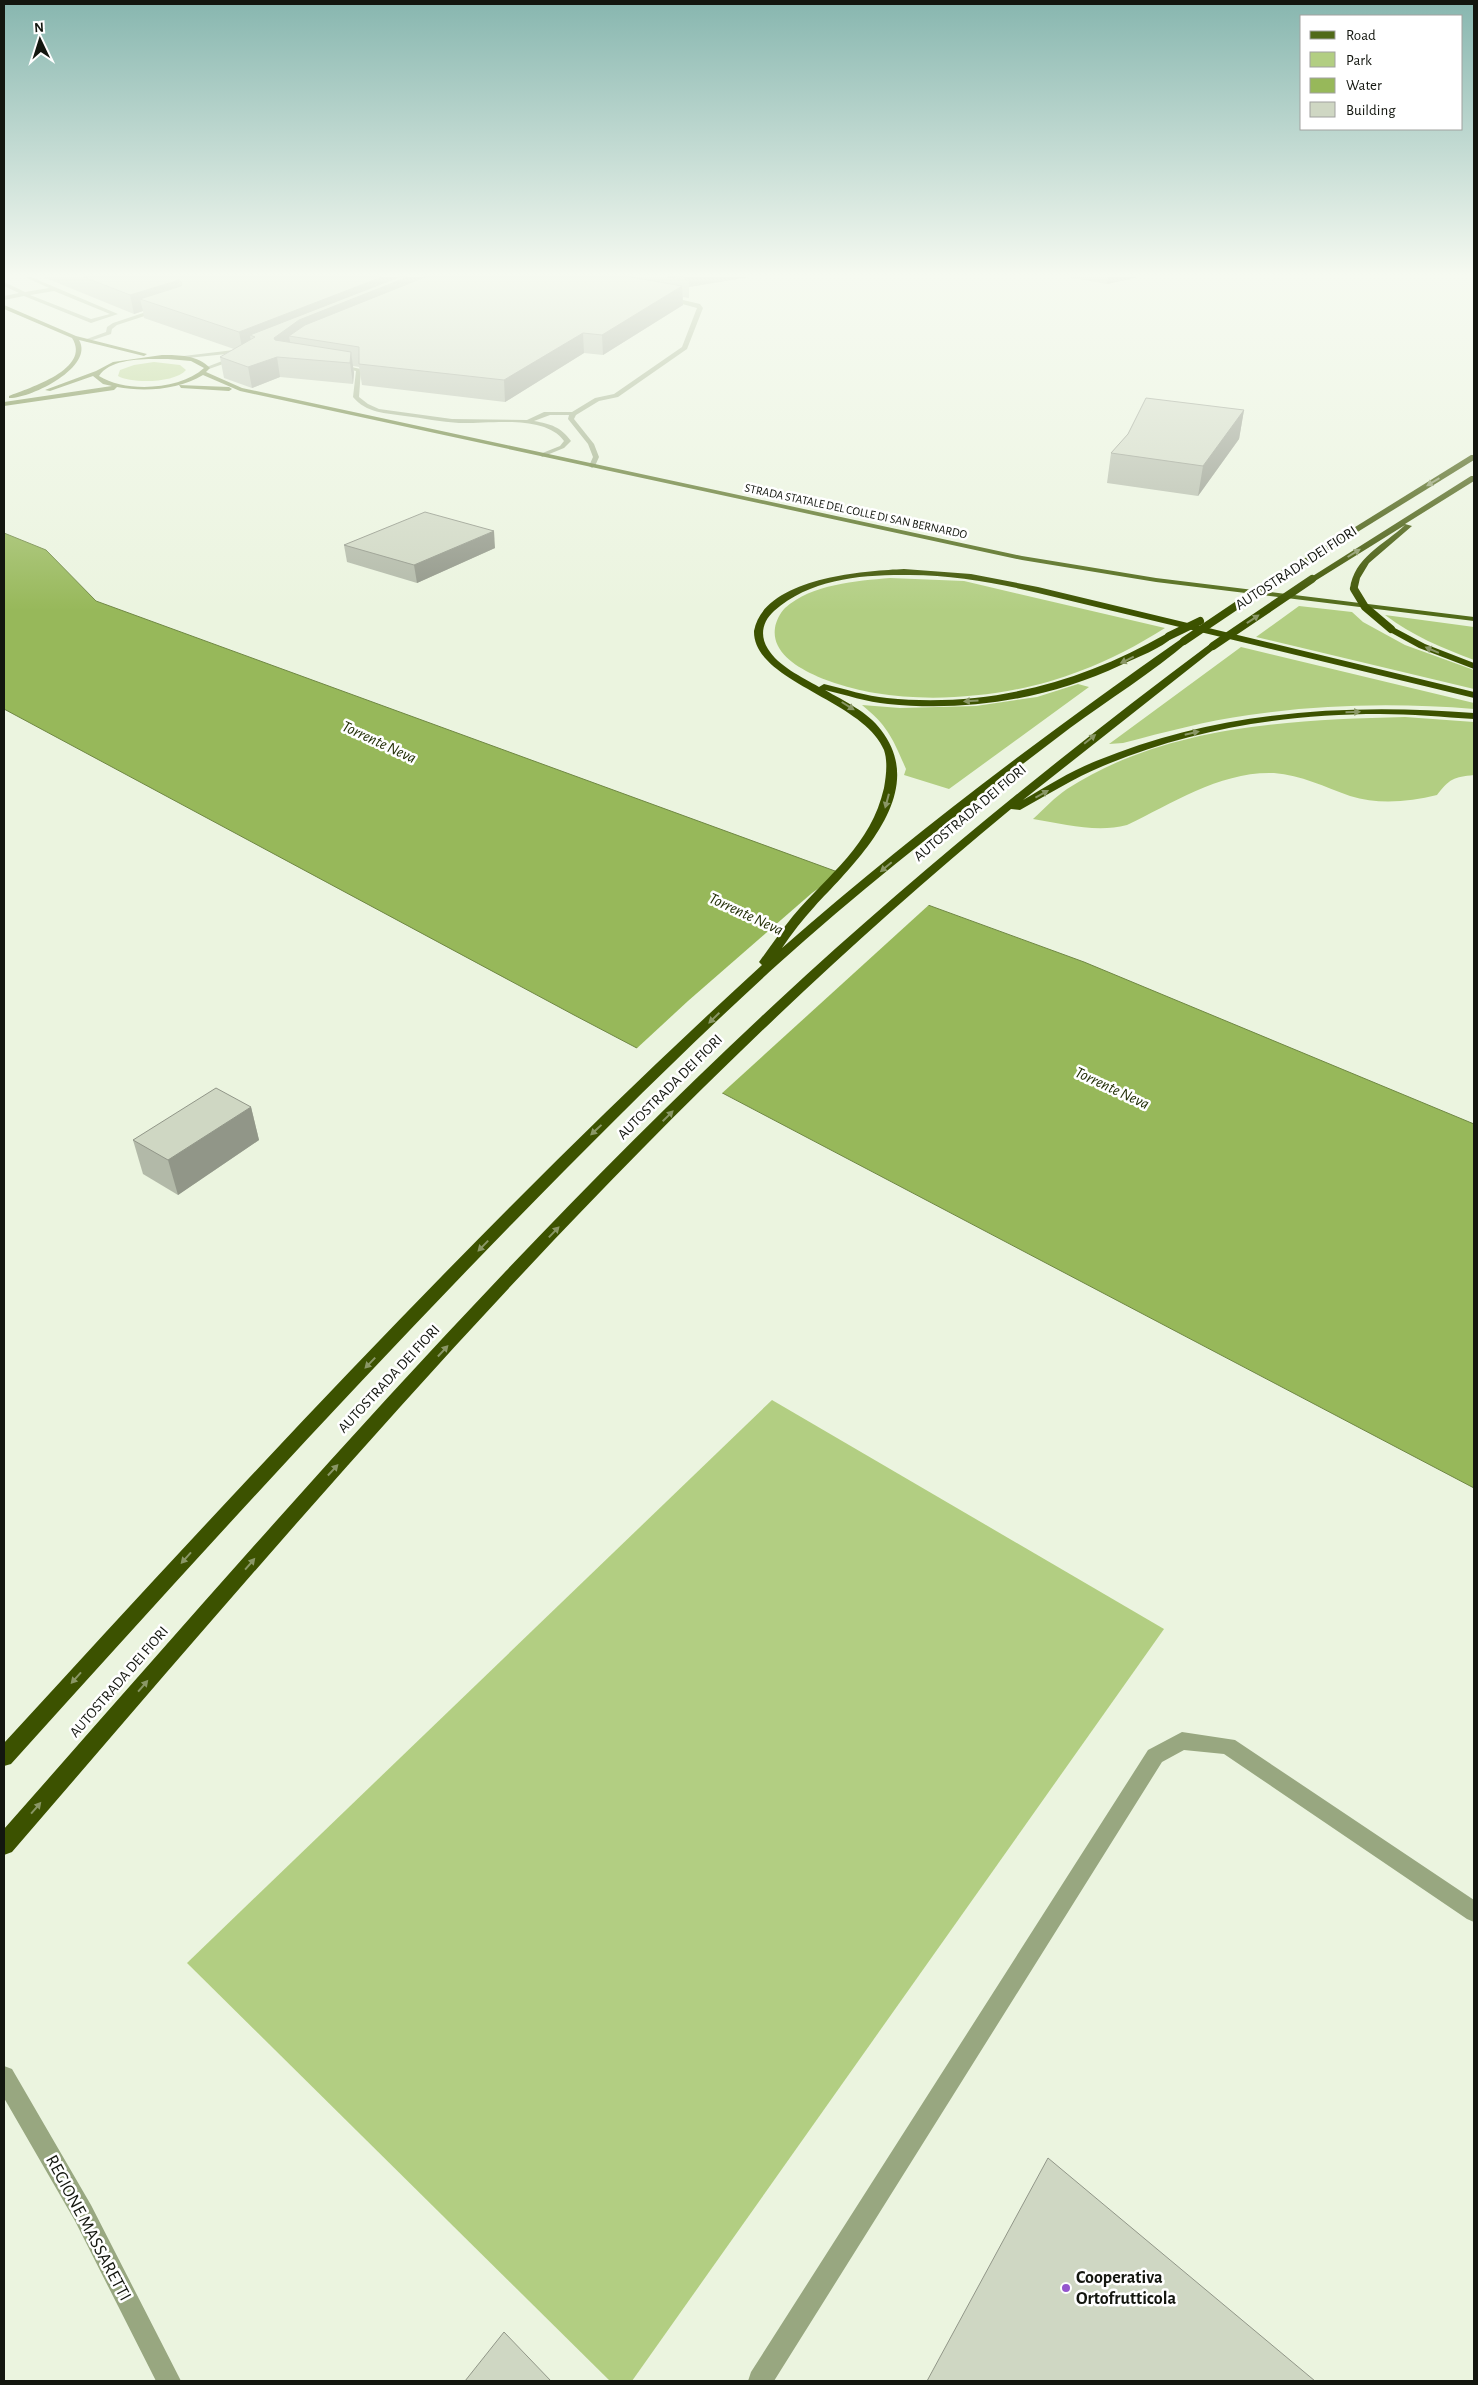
<svg xmlns="http://www.w3.org/2000/svg" width="1478" height="2385" viewBox="0 0 1478 2385" font-family="'Alegreya Sans',sans-serif">
	<style>
		.green { fill: #b2ce82 }
		.water { fill: #97b85a; stroke: #6f8744 }
		.pier { fill: #ebf4df }
		.lines { fill: none; stroke-linecap: round; stroke-linejoin: round }
		.service { fill: #98a780; fill-rule: evenodd }
		.minor { fill: #98a780; fill-rule: evenodd }
		.tertiary { fill: #98a780; fill-rule: evenodd }
		.primary { fill: #516a19; fill-rule: evenodd }
		.motorway { fill: #3c5200; fill-rule: evenodd }
		.motorway-bridge { stroke: #3c5200; stroke-width: 8 }
		.wall { fill: #b2b9a8 }
		.shaded-wall { fill: #919688 }
		.building { fill: #cfd7c3; stroke: #919688 }
		.oneway { fill: #8a9766 }
		.poi-dot { fill: #9456cd; stroke: #fff; stroke-width: 2 }
		.labels { text-anchor: middle; dominant-baseline: central; stroke-width: 5; stroke-linejoin: round; paint-order: stroke }
		.far-street-label { font-size: 12px; fill: #13160f; stroke: #fff }
		.street-label { font-size: 15px; fill: #13160f; stroke: #fff }
		.water-label { font-size: 16px; font-style: italic; fill: #222e06; stroke: #fff }
		.near-street-label { font-size: 18px; fill: #13160f; stroke: #fff }
		.near-poi-label { font-size: 18px; font-weight: bold; fill: #13160f; stroke: #fff; text-anchor: start }
	</style>
	<rect width="100%" height="100%" fill="#ebf4df"/>
	<g class="green">
		<path d="M154 362 180 365 186 370C175 383 132 384 118 376L120 370 134 365Z"/>
		<path d="M890 578 964 581 1165 628C1138 645 1110 660 1080 671 1020 695 939 704 875 693 845 688 769 668 775 628 776 621 780 613 785 608 812 584 856 581 890 578Z"/>
		<polygon points="1299,606 1352,612 1363,622 1405,645 1474,670 1474,689 1256,637"/>
		<path d="M1385 615 1474 627V660C1442 648 1413 636 1385 615Z"/>
		<path d="M1241 647 1474 703V709C1400 703 1324 704 1249 715 1206 721 1165 732 1123 743L1109 744Z"/>
		<path d="M1078 684 1089 687 949 789 904 775 906 769C893 739 888 726 862 705L900 708 976 706 1037 697Z"/>
		<path d="M1405 717 1474 722V775C1454 777 1449 779 1437 795 1408 802 1379 805 1350 796 1325 787 1301 775 1274 773 1221 771 1173 803 1127 825 1096 833 1065 824 1033 819 1044 809 1055 797 1067 789 1166 725 1291 720 1405 717Z"/>
		<polygon points="772,1400 1164,1629 632,2381 610,2381 187,1963"/>
	</g>
	<polygon class="water" points="4,533 46,550 96,601 1084,962 1474,1124 1474,1488 574,1015 4,709"/>
	<polygon class="pier" points="843,871 931,903 720,1095 635,1050 688,1001 812,893"/>
	<g class="lines">
		<g class="service">
			<path d="M25 277H31L118 314 91 323 24 296 4 300V296L19 293 4 286V282L25 292 49 288ZM54 291 110 314 91 319 30 295Z"/>
			<path d="M666 296 700 304 703 308 687 349 618 397 599 401 576 415 574 419 594 444 599 457 595 466 592 468 589 466 593 457 588 444 568 419 569 415H550L534 421C551 424 561 427 571 441L564 448 542 457 540 454 560 446 564 441C545 414 489 424 459 423 441 422 423 418 405 416 386 413 366 413 353 397L356 371 333 366 336 364 361 369 359 397 368 404 379 409 452 419 527 420 544 412H572L595 398 614 394 682 347 697 308 664 299Z"/>
			<polygon points="1182,1732 1235,1740 1474,1900 1474,1922 1467,1919 1224,1754 1184,1750 1162,1762 774,2381 748,2381 751,2372 1148,1750"/>
		</g>
		<polygon class="minor" points="161,307 163,310 117,325 112,329 111,334 87,342 84,340 106,332 107,327 113,323"/>
		<g class="tertiary">
			<polygon points="234,350 236,353 178,359 175,357"/>
			<polygon points="238,355 240,358 209,369 204,368"/>
			<polygon points="4,2066 12,2069 91,2205 181,2381 156,2381 75,2221 4,2098"/>
		</g>
		<g class="primary">
			<path d="M4 305 76 336 147 354 144 356 79 340C95 367 30 399 9 398V396C29 388 92 369 72 338L4 309Z"/>
			<path d="M162 355C179 355 198 355 210 368L206 372 242 388 1022 556 1156 578 1474 617V621L1156 582 1022 560 240 391 203 375C179 390 144 392 117 387L114 390 4 406V402L112 386 103 384 93 376 50 391 45 390 96 371 113 362ZM168 359 191 361 204 368C180 390 126 393 99 376 111 357 148 359 168 359Z"/>
			<polygon points="179,385 229,387 232,389 229,391 181,388"/>
		</g>
		<g class="motorway">
			<polygon points="1471,455 1474,455 1474,460 1288,575 1281,573"/>
			<path d="M1471 476H1474V481L1405 524 1412 526 1369 563 1360 578 1357 591 1350 589C1354 557 1384 545 1405 525L1315 581 1308 579Z"/>
			<path d="M904 569 971 574 1038 587 1474 692V698L1038 593C993 582 948 574 902 575 857 575 809 580 774 611 763 621 759 635 768 649 778 666 802 677 819 687L824 684C845 689 866 696 887 698 987 708 1080 683 1166 634L1174 636C1161 649 1137 657 1121 665 1049 699 967 712 888 704 867 702 846 695 825 690 844 701 868 712 881 730 930 793 856 862 815 906 803 919 792 933 782 948 906 839 1045 734 1181 639L1189 641C1153 672 1108 700 1070 728 970 804 870 881 777 965 686 1048 599 1135 513 1223 341 1399 176 1581 11 1764L4 1766V1743C249 1476 495 1209 762 965L759 962C770 947 781 931 793 916 829 874 871 845 884 788 886 776 888 762 884 750 864 700 753 682 754 631 764 578 862 571 904 569Z"/>
			<polygon points="1391,626 1425,644 1474,663 1474,669 1419,648 1388,631 1388,627"/>
			<path d="M1210 644 1218 646 1023 800C1047 786 1071 771 1096 761 1217 711 1345 703 1474 713V719C1443 717 1411 714 1380 714 1285 714 1191 729 1103 766 1074 778 1047 795 1020 810L1011 809C638 1116 326 1488 12 1852L4 1855V1829C253 1547 500 1259 777 1002 914 875 1060 756 1210 644Z"/>
		</g>
		<g class="motorway-bridge">
			<polyline points="1354,589 1365,607 1391,629"/>
			<polyline points="1169,636 1200,621"/>
			<polyline points="1184,641 1285,573"/>
			<polyline points="1213,646 1312,579"/>
		</g>
	</g>
	<g class="wall">
		<polygon points="43,277 749,277 689,287 689,298 683,297 683,305 603,355 584,353 505,402 362,385 359,367 353,366 354,373 353,384 280,377 252,388 224,378 220,357 234,349 144,318 143,311 134,314"/>
		<polygon points="1067,277 1139,277 1107,284"/>
		<polygon points="1244,410 1239,439 1198,496 1107,483 1111,453"/>
		<polygon points="344,545 495,548 417,583 347,562"/>
		<polygon points="251,1107 259,1140 178,1195 143,1174 133,1140"/>
	</g>
	<g class="shaded-wall">
		<polygon points="382,277 455,277 289,336 291,348 277,357 280,377 252,388 248,367 255,337 250,335 252,348 243,352 239,332"/>
		<polygon points="673,277 749,277 689,287 689,280"/>
		<polygon points="1108,277 1139,277 1107,284"/>
		<polygon points="179,280 183,298 140,299 143,311 134,314 130,295"/>
		<polygon points="682,286 683,305 603,355 602,335"/>
		<polygon points="583,333 584,353 505,402 504,380"/>
		<polygon points="351,352 354,373 353,384 350,363"/>
		<polygon points="1244,410 1239,439 1198,496 1203,466"/>
		<polygon points="494,531 495,548 417,583 414,565"/>
		<polygon points="251,1107 259,1140 178,1195 168,1160"/>
	</g>
	<g class="building">
		<polygon points="84,277 382,277 239,332 140,299 181,286 182,283 179,280 130,295"/>
		<polygon points="399,277 408,277 299,320 274,338 275,340 351,352 350,363 277,357 248,367 220,357 255,337 250,335"/>
		<polygon points="425,277 631,277 682,286 602,335 583,333 504,380 359,364 359,347 289,336 305,325"/>
		<polygon points="667,277 683,277 689,280"/>
		<polygon points="1146,398 1244,410 1203,466 1111,453 1128,434"/>
		<polygon points="425,512 494,531 414,565 344,545"/>
		<polygon points="216,1088 251,1107 168,1160 133,1140"/>
		<polygon points="1048,2158 1315,2381 927,2381"/>
		<polygon points="504,2332 551,2381 465,2381"/>
	</g>
	<defs><path id="oneway-solid" d="M-6-.8H1V-3.2L6.5 0L1 3.2V.8H-6Z" transform="scale(1.25)"/></defs>
	<g class="oneway">
		<use href="#oneway-solid" transform="translate(1433 482) rotate(149)"/>
		<use href="#oneway-solid" transform="translate(1354 553) rotate(-32)"/>
		<use href="#oneway-solid" transform="translate(1253 619) rotate(-34)"/>
		<use href="#oneway-solid" transform="translate(1432 650) rotate(-157)"/>
		<use href="#oneway-solid" transform="translate(1127 660) rotate(154)"/>
		<use href="#oneway-solid" transform="translate(971 701) rotate(176)"/>
		<use href="#oneway-solid" transform="translate(848 706) rotate(32)"/>
		<use href="#oneway-solid" transform="translate(1353 712) rotate(-2)"/>
		<use href="#oneway-solid" transform="translate(1192 733) rotate(-13)"/>
		<use href="#oneway-solid" transform="translate(1090 739) rotate(-39)"/>
		<use href="#oneway-solid" transform="translate(1042 794) rotate(-29)"/>
		<use href="#oneway-solid" transform="translate(887 801) rotate(105)"/>
		<use href="#oneway-solid" transform="translate(886 867) rotate(140)"/>
		<use href="#oneway-solid" transform="translate(714 1018) rotate(136)"/>
		<use href="#oneway-solid" transform="translate(668 1116) rotate(-45)"/>
		<use href="#oneway-solid" transform="translate(596 1130) rotate(137)"/>
		<use href="#oneway-solid" transform="translate(554 1232) rotate(-46)"/>
		<use href="#oneway-solid" transform="translate(483 1246) rotate(134)"/>
		<use href="#oneway-solid" transform="translate(443 1351) rotate(-47)"/>
		<use href="#oneway-solid" transform="translate(370 1363) rotate(134)"/>
		<use href="#oneway-solid" transform="translate(333 1470) rotate(-47)"/>
		<use href="#oneway-solid" transform="translate(186 1558) rotate(132)"/>
		<use href="#oneway-solid" transform="translate(250 1564) rotate(-49)"/>
		<use href="#oneway-solid" transform="translate(76 1678) rotate(132)"/>
		<use href="#oneway-solid" transform="translate(143 1686) rotate(-49)"/>
		<use href="#oneway-solid" transform="translate(36 1808) rotate(-49)"/>
	</g>
	<linearGradient id="sky" x2="0" y2="1"><stop stop-color="#87b6af"/><stop offset="0.45" stop-color="#f6faf1"/><stop offset="1" stop-color="#f6faf1" stop-opacity="0"/></linearGradient>
	<rect width="1478" height="611" fill="url(#sky)"/>
	<circle class="poi-dot" cx="1066" cy="2288" r="5"/>
	<g class="labels">
		<g class="far-street-label">
			<text transform="translate(856 511) rotate(12)">STRADA STATALE DEL COLLE DI SAN BERNARDO</text>
		</g>
		<g class="street-label">
			<text transform="translate(1296 568) rotate(-33)">AUTOSTRADA DEI FIORI</text>
			<text transform="translate(970 813) rotate(-40)">AUTOSTRADA DEI FIORI</text>
			<text transform="translate(670 1087) rotate(-45)">AUTOSTRADA DEI FIORI</text>
			<text transform="translate(389 1379) rotate(-47)">AUTOSTRADA DEI FIORI</text>
			<text transform="translate(119 1682) rotate(-49)">AUTOSTRADA DEI FIORI</text>
		</g>
		<g class="water-label">
			<text transform="translate(379 742) rotate(25)">Torrente Neva</text>
			<text transform="translate(746 914) rotate(25)">Torrente Neva</text>
			<text transform="translate(1112 1088) rotate(25)">Torrente Neva</text>
		</g>
		<g class="near-street-label">
			<text transform="translate(88 2228) rotate(62)">REGIONE MASSARETTI</text>
		</g>
		<g class="near-poi-label">
			<text x="1076" y="2278">Cooperativa<tspan x="1076" dy="21">Ortofrutticola</tspan></text>
		</g>
	</g>
	<rect width="1478" height="2385" fill="none" stroke="#13160f" stroke-width="10"/>
	<rect x="1300" y="15" width="162" height="115" fill="#ffffff" stroke="#a1a29f"/>
	<rect x="1310" y="31" width="25" height="8" fill="#516a19" stroke="#a1a29f"/>
	<text x="1346" y="40" font-size="15" fill="#13160f">Road</text>
	<rect x="1310" y="52" width="25" height="15" fill="#b2ce82" stroke="#a1a29f"/>
	<text x="1346" y="65" font-size="15" fill="#13160f">Park</text>
	<rect x="1310" y="78" width="25" height="15" fill="#97b85a" stroke="#a1a29f"/>
	<text x="1346" y="90" font-size="15" fill="#13160f">Water</text>
	<rect x="1310" y="102" width="25" height="15" fill="#cfd7c3" stroke="#a1a29f"/>
	<text x="1346" y="115" font-size="15" fill="#13160f">Building</text>
	<g transform="translate(40 40) rotate(356)" stroke="#ffffff" stroke-width="4" paint-order="stroke">
	<path d="M0-4L9 19L0 12L-9 19Z" fill="#13160f"/>
	<text y="-8" font-size="14" font-weight="bold" text-anchor="middle" fill="#13160f">N</text>
	</g>
</svg>
